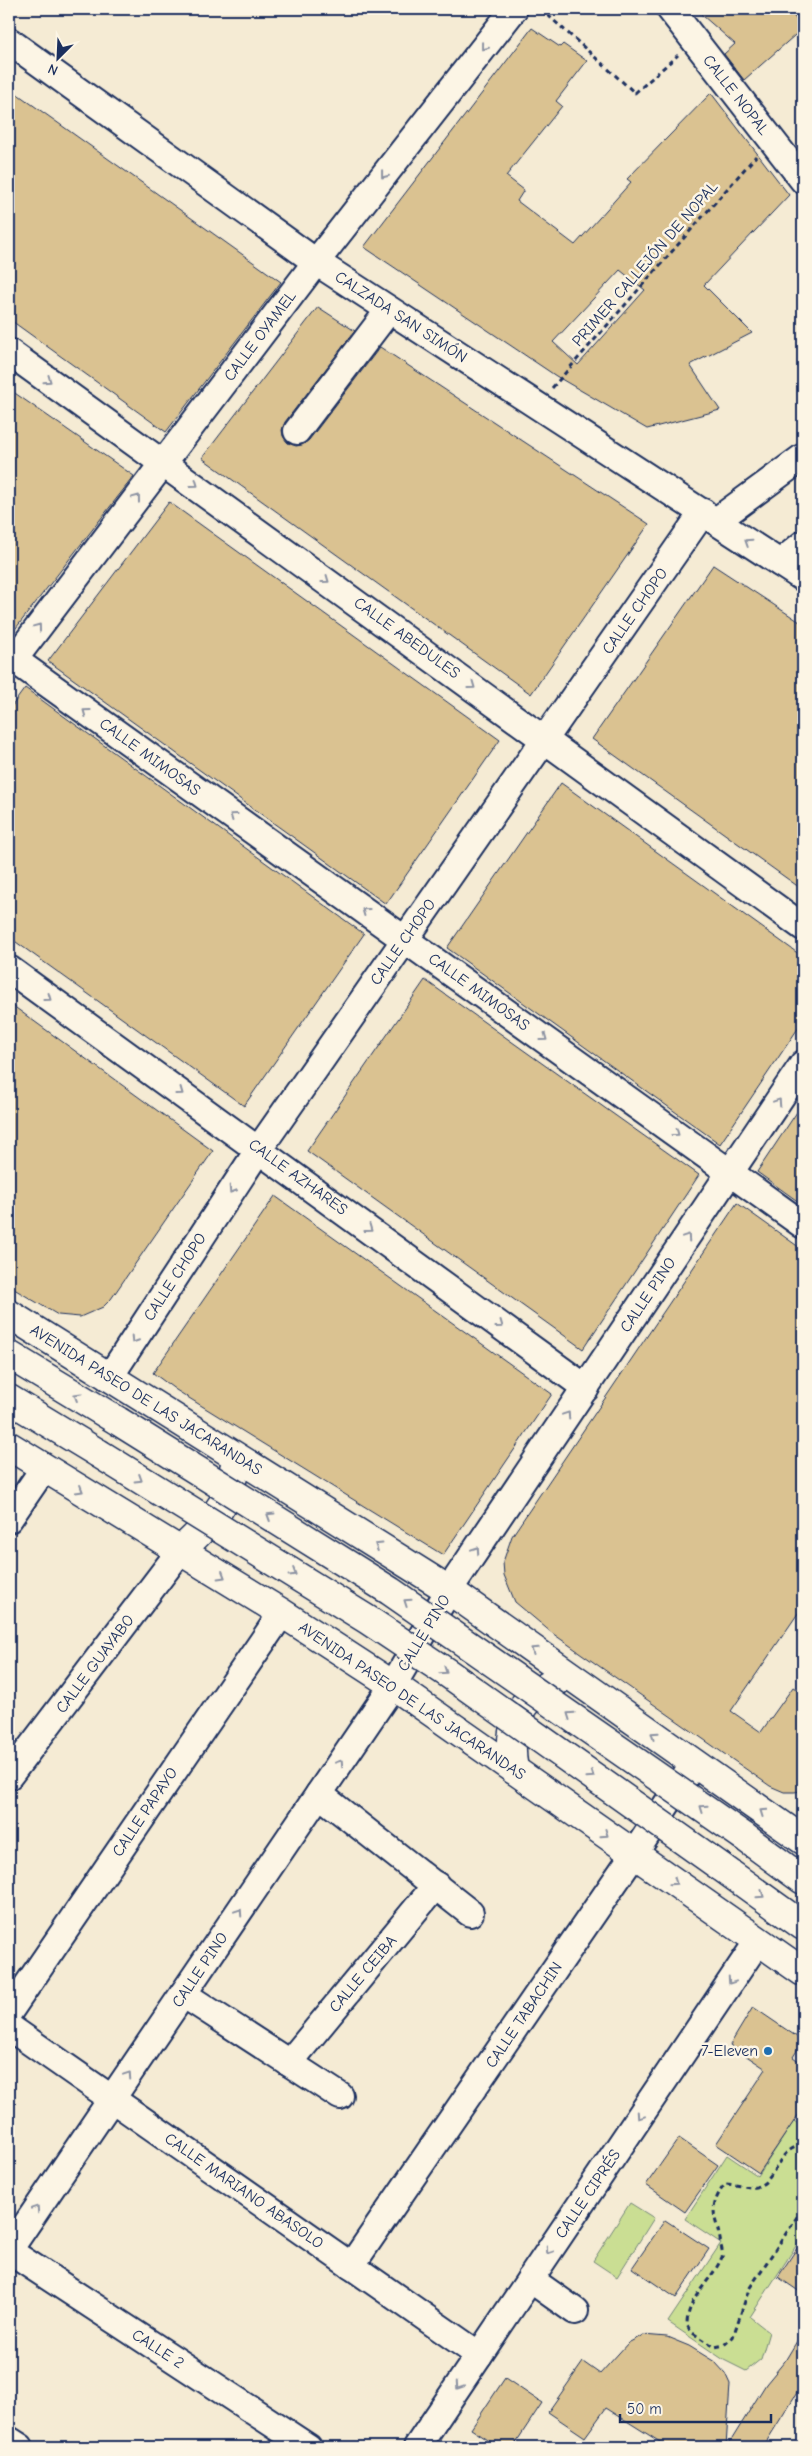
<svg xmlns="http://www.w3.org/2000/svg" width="812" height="2456" viewBox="0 0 812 2456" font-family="'Comic Neue',sans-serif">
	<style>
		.green { fill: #cade93; stroke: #728678 }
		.building { fill: #dac291; stroke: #1b2f5e; fill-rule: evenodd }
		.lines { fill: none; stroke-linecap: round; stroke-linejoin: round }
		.minor-casing { stroke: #1b2f5e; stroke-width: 30 }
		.major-casing { stroke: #1b2f5e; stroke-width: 31 }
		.highway-casing { stroke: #1b2f5e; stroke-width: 31 }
		.path { stroke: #1b2f5e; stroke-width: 3; stroke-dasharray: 5 4; stroke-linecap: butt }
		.minor { stroke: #fcf5e5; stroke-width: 26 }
		.major { stroke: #fcf5e5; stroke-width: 28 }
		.highway { stroke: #fcf5e5; stroke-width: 28 }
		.highway-bridge-casing { stroke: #1b2f5e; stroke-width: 31; stroke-linecap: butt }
		.highway-bridge { stroke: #fcf5e5; stroke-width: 28 }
		.oneway { stroke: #8c92a2 }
		.poi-dot { fill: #1f6fb2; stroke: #fcf5e5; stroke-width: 2 }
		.labels { text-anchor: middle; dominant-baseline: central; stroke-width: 5; stroke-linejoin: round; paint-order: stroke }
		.street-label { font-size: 16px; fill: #1b2f5e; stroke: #fcf5e5 }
		.poi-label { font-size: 16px; fill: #1b2f5e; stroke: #fcf5e5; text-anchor: end }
	</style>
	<rect width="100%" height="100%" fill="#f5ebd4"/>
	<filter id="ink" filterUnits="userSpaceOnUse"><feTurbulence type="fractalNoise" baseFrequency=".02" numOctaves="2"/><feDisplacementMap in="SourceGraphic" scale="10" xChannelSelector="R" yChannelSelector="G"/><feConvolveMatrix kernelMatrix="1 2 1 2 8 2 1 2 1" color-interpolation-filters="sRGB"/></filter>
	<g filter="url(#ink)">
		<g class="green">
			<polygon points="794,2121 803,2127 803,2235 750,2317 769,2332 761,2359 746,2371 724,2360 668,2322 721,2243 685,2219 727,2155 758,2176"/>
			<polygon points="630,2203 654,2218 617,2277 593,2261"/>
		</g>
		<g class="building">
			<polygon points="695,9 788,9 803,28 744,80 724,54 735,44"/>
			<path d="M532 28 560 47 563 44 587 61 556 101 562 106 506 176 524 190 517 201 575 245 631 182 627 179 711 93 789 195 704 285 752 333 690 365 720 410 647 429 556 376 364 247ZM620 270 645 290 578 365 553 342Z"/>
			<polygon points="9,88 281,282 166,432 9,319"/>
			<polygon points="318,307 355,331 285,422 282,430 283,436 288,443 296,446 302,445 309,440 380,347 649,524 531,694 202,458"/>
			<polygon points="9,389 134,476 9,637"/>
			<polygon points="169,502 500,740 386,904 48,661"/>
			<polygon points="713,565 803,624 803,890 592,739"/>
			<polygon points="25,688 364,934 244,1106 9,937 9,710"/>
			<polygon points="561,783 803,957 803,1021 720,1144 447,948"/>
			<polygon points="425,980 699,1175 583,1349 307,1151"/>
			<polygon points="9,1003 213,1151 111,1299 103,1307 80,1317 58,1315 9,1286"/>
			<polygon points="803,1103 803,1205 757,1172"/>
			<polygon points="275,1196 552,1394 443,1555 176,1390 153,1373"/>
			<polygon points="737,1203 803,1250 803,1606 731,1711 761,1732 793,1687 803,1693 803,1791 794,1792 784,1792 770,1786 552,1633 515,1602 504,1575 503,1562 512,1536"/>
			<polygon points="753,2007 803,2041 793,2057 803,2064 803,2108 759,2173 716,2144 766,2069 730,2045"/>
			<polygon points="679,2138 718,2165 685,2212 646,2185"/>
			<polygon points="665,2220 709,2249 676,2298 632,2268"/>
			<polygon points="803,2239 803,2294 778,2277"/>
			<polygon points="803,2331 803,2383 763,2447 727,2447 766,2384 785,2361"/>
			<polygon points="643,2335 667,2337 689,2346 715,2362 725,2373 730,2384 726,2447 668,2447 606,2408 585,2437 548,2412 583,2362 600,2374 628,2343"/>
			<polygon points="505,2378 542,2403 513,2447 499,2447 471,2429"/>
		</g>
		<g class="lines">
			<g class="minor-casing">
				<g id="minor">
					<polyline points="670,9 803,180"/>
					<polyline points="9,41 316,262 803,578"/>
					<polyline points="9,352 803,927"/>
					<polyline points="297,431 389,310"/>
					<polyline points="716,521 803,457"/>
					<polyline points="780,563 803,544"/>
					<polyline points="9,656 803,1225"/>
					<polyline points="9,666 316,262 514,9"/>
					<polyline points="9,969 586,1388"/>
					<polyline points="109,1378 259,1149 703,512"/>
					<polyline points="9,1519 44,1468"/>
					<polyline points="9,1776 180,1551"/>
					<polyline points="319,1794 470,1913"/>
					<polyline points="183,1994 340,2096"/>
					<polyline points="9,2012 282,1613"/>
					<polyline points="9,2027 479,2355"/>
					<polyline points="289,2063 436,1885"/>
					<polyline points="9,2250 393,1685 449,1590 803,1064"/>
					<polyline points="9,2251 308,2447"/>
					<polyline points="351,2266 634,1854 694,1763"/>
					<polyline points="530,2279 575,2311"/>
					<polyline points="9,2440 20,2447"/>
					<polyline points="417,2447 758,1941"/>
				</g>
			</g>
			<g class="major-casing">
				<g id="major">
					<polyline points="9,1314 449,1590 803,1840"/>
					<polyline points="9,1446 282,1613 393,1685 803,1972"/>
					<path d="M180 1551C205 1528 231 1504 234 1469"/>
					<path d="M514 1770C507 1730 515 1699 556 1682"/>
				</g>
			</g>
			<g class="highway-casing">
				<g id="highway">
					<polyline points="9,1355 118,1421"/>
					<polyline points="9,1399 98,1453"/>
					<polyline points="743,1836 803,1880"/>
					<polyline points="721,1867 803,1926"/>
				</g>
			</g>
			<g class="path">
				<polyline points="541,9 635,93 678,55"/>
				<polyline points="552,388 756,156"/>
				<path d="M803 2145C774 2150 778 2181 756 2187 750 2188 732 2184 725 2184 705 2211 718 2218 721 2246 722 2249 723 2254 722 2257 712 2281 687 2297 687 2325L691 2332 715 2347 724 2345 733 2337 749 2289 803 2208"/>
			</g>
			<use href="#minor" class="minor"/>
			<use href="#major" class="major"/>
			<use href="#highway" class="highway"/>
			<g class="highway-bridge-casing">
				<g id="highway-bridge">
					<polyline points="118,1421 390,1591 743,1836"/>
					<polyline points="98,1453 368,1620 449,1674 721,1867"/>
				</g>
			</g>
			<use href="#highway-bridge" class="highway-bridge"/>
		</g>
		<defs><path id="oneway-chevron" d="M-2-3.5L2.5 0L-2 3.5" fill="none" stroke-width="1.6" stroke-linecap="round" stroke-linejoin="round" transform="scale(1.25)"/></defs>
		<g class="oneway">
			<use href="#oneway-chevron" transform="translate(484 47) rotate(128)"/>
			<use href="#oneway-chevron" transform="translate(384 175) rotate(128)"/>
			<use href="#oneway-chevron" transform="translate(48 380) rotate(35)"/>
			<use href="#oneway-chevron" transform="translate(195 484) rotate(36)"/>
			<use href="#oneway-chevron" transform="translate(137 498) rotate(-53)"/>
			<use href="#oneway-chevron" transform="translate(748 542) rotate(-147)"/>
			<use href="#oneway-chevron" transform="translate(326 580) rotate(36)"/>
			<use href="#oneway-chevron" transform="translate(38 627) rotate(-53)"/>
			<use href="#oneway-chevron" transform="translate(472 686) rotate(36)"/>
			<use href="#oneway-chevron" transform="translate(86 712) rotate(-144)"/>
			<use href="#oneway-chevron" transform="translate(233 816) rotate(-144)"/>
			<use href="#oneway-chevron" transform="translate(365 911) rotate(-144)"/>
			<use href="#oneway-chevron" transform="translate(48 998) rotate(36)"/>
			<use href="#oneway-chevron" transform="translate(544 1038) rotate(36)"/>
			<use href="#oneway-chevron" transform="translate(180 1092) rotate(36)"/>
			<use href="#oneway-chevron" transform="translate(778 1102) rotate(-56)"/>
			<use href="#oneway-chevron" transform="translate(676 1133) rotate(36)"/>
			<use href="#oneway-chevron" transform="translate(232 1190) rotate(123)"/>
			<use href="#oneway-chevron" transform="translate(369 1229) rotate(36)"/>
			<use href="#oneway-chevron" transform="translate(687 1237) rotate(-56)"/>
			<use href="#oneway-chevron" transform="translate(500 1325) rotate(36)"/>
			<use href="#oneway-chevron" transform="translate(134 1340) rotate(123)"/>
			<use href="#oneway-chevron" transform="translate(77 1396) rotate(-149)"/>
			<use href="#oneway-chevron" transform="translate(567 1415) rotate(-56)"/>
			<use href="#oneway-chevron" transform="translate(139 1479) rotate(32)"/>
			<use href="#oneway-chevron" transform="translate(80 1490) rotate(31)"/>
			<use href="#oneway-chevron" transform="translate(270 1516) rotate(-148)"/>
			<use href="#oneway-chevron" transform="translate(378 1546) rotate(-148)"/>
			<use href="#oneway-chevron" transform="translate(476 1550) rotate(-56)"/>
			<use href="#oneway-chevron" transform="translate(293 1573) rotate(32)"/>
			<use href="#oneway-chevron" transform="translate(222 1576) rotate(31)"/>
			<use href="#oneway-chevron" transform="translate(407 1602) rotate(-146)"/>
			<use href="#oneway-chevron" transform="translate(534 1650) rotate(-145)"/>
			<use href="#oneway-chevron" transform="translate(444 1671) rotate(34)"/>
			<use href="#oneway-chevron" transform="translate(570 1715) rotate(-145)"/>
			<use href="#oneway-chevron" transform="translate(654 1735) rotate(-145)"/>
			<use href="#oneway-chevron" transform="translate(340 1763) rotate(-56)"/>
			<use href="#oneway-chevron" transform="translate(591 1775) rotate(35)"/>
			<use href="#oneway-chevron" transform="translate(703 1808) rotate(-145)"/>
			<use href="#oneway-chevron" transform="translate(763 1812) rotate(-145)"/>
			<use href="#oneway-chevron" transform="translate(605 1834) rotate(35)"/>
			<use href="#oneway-chevron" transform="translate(674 1882) rotate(35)"/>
			<use href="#oneway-chevron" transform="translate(761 1895) rotate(35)"/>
			<use href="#oneway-chevron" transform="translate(239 1912) rotate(-56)"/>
			<use href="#oneway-chevron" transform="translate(731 1981) rotate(124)"/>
			<use href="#oneway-chevron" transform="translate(128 2075) rotate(-56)"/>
			<use href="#oneway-chevron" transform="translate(640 2116) rotate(124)"/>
			<use href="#oneway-chevron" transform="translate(36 2209) rotate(-56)"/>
			<use href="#oneway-chevron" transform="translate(549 2251) rotate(124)"/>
			<use href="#oneway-chevron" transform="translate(459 2386) rotate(124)"/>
		</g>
	</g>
	<circle class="poi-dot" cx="768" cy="2051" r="5"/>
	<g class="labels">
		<g class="street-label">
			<text transform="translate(736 95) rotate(52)">CALLE NOPAL</text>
			<text transform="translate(645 264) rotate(-49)">PRIMER CALLEJÓN DE NOPAL</text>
			<text transform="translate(401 317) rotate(33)">CALZADA SAN SIMÓN</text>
			<text transform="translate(260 336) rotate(-53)">CALLE OYAMEL</text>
			<text transform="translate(635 611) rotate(-55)">CALLE CHOPO</text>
			<text transform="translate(407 638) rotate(36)">CALLE ABEDULES</text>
			<text transform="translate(150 757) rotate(36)">CALLE MIMOSAS</text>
			<text transform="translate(403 942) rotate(-55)">CALLE CHOPO</text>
			<text transform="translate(479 992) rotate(36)">CALLE MIMOSAS</text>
			<text transform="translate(298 1177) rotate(36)">CALLE AZHARES</text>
			<text transform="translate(175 1277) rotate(-57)">CALLE CHOPO</text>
			<text transform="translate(648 1295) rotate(-56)">CALLE PINO</text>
			<text transform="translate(146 1400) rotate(32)">AVENIDA PASEO DE LAS JACARANDAS</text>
			<text transform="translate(424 1633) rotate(-59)">CALLE PINO</text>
			<text transform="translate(95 1664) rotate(-53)">CALLE GUAYABO</text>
			<text transform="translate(412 1701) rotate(34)">AVENIDA PASEO DE LAS JACARANDAS</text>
			<text transform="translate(145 1812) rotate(-56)">CALLE PAPAYO</text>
			<text transform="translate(200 1970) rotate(-56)">CALLE PINO</text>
			<text transform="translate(363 1974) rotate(-50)">CALLE CEIBA</text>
			<text transform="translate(524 2015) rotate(-56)">CALLE TABACHIN</text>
			<text transform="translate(244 2191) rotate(35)">CALLE MARIANO ABASOLO</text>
			<text transform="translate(588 2194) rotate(-56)">CALLE CIPRÉS</text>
			<text transform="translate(158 2349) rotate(33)">CALLE 2</text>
		</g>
		<g class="poi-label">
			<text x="758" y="2051">7-Eleven</text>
		</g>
	</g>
	<rect width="812" height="2456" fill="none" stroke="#fcf5e5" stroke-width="30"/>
	<rect x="15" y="15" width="782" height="2426" fill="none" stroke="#1b2f5e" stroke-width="2" filter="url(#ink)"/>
	<g transform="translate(58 58) rotate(204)" stroke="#fcf5e5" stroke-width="4" paint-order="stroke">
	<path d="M0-4L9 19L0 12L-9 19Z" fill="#1b2f5e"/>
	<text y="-8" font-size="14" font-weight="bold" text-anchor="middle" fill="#1b2f5e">N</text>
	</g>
	<path d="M620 2414v8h151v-8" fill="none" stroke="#1b2f5e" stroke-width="2.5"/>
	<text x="627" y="2414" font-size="15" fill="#1b2f5e" stroke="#fcf5e5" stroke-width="4" paint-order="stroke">50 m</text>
</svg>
